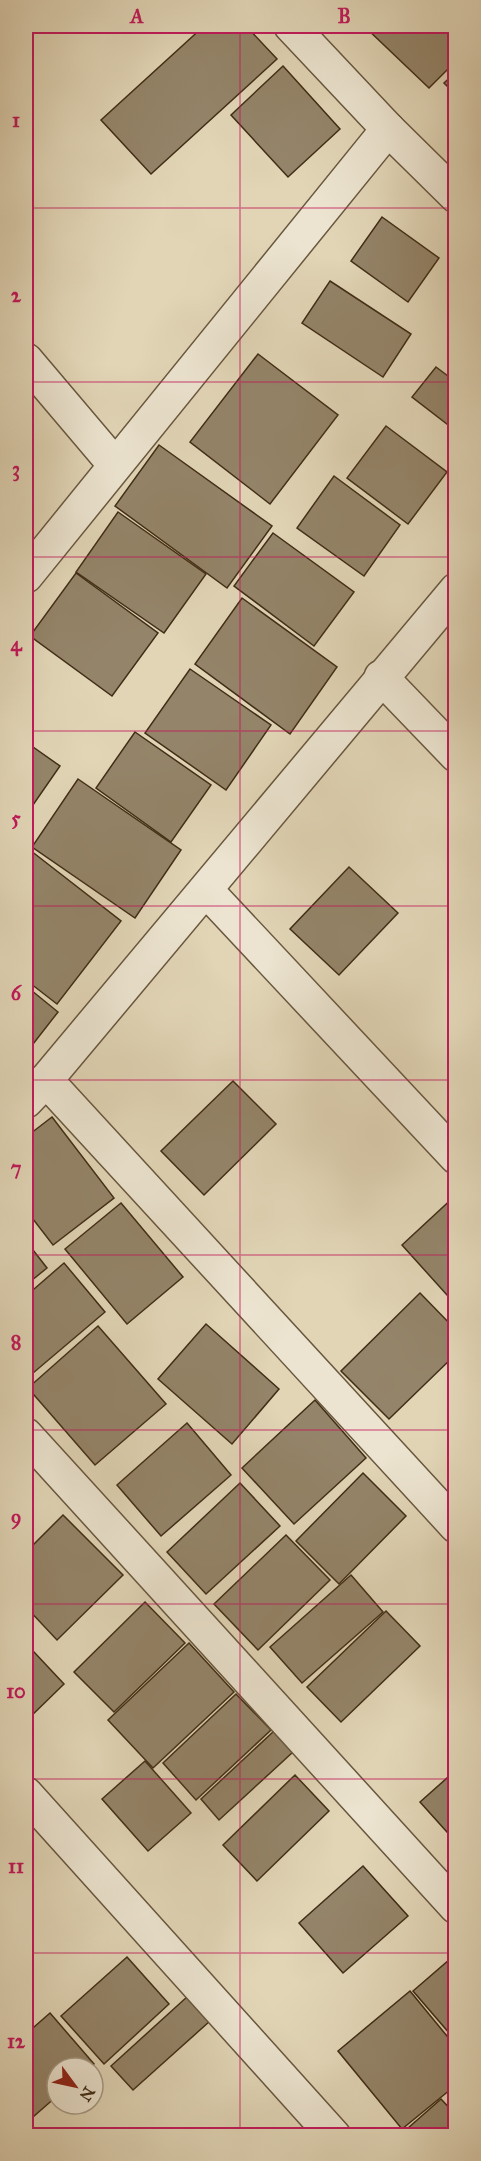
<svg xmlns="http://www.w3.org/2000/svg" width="481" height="2161" viewBox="0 0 481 2161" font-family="'IM FELL Great Primer',serif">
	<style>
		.building { fill: #948469; stroke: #402d16; stroke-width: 1.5 }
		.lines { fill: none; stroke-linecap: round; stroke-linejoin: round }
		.minor-casing { stroke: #68573e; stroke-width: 36 }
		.minor { stroke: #ece4d0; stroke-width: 33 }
		.grid { fill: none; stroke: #c2185b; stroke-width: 1.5; stroke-opacity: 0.55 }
		.neatline { fill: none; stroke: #c2185b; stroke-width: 2 }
		.grid-label { font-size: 20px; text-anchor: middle; font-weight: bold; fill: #c2185b }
	</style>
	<rect width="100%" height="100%" fill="#e1d5b6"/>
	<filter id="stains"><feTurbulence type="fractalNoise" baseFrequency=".00333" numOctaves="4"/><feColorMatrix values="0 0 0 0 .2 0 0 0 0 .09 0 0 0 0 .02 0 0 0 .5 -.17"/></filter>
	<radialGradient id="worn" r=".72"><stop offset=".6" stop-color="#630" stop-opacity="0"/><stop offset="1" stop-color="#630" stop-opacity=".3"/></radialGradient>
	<g class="building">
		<polygon points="204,26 246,26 277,59 151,174 101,120"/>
		<polygon points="364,26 456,26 456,61 429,88"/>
		<polygon points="283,66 340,129 288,177 231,115"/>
		<polygon points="456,72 456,95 444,83"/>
		<polygon points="382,217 439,258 408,302 351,261"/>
		<polygon points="330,281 411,334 383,377 302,323"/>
		<polygon points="258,354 338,415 270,504 190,442"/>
		<polygon points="436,367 456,382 456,431 412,397"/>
		<polygon points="386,426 447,472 408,524 347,478"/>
		<polygon points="159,445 272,526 227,588 115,506"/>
		<polygon points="334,476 400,525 364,576 297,528"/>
		<polygon points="118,512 206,574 164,633 76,572"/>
		<polygon points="273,533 354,592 314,646 234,586"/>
		<polygon points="76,573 158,633 112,696 30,636"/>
		<polygon points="242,598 337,667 290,734 195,664"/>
		<polygon points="190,669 271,725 226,790 145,733"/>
		<polygon points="135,732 211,785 171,842 96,788"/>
		<polygon points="26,742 60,766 26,815"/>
		<polygon points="78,779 181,850 135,918 32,847"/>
		<polygon points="26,847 121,921 57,1004 26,980"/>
		<polygon points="349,867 398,913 339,975 290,929"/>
		<polygon points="26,986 58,1012 26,1053"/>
		<polygon points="233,1081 276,1124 204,1195 161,1151"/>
		<polygon points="52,1117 114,1198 53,1245 26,1210 26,1137"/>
		<polygon points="456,1195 456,1287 447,1295 402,1245"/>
		<polygon points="121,1203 183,1277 127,1324 65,1249"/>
		<polygon points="26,1241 47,1268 26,1285"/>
		<polygon points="64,1263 105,1312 26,1379 26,1296"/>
		<polygon points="420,1293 456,1330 456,1354 389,1419 341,1371"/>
		<polygon points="206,1324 279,1389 232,1444 158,1379"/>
		<polygon points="98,1326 166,1404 95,1465 28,1388"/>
		<polygon points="315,1400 366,1458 294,1524 242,1468"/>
		<polygon points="187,1423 231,1475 161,1536 117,1485"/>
		<polygon points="363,1473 406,1516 339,1584 296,1541"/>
		<polygon points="240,1483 280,1526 206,1594 167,1552"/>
		<polygon points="63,1515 123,1575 57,1640 26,1607 26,1552"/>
		<polygon points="286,1535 330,1580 258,1650 214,1604"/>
		<polygon points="351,1575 383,1612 302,1683 270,1647"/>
		<polygon points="145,1602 185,1643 114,1712 74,1672"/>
		<polygon points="386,1611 420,1646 341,1722 307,1687"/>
		<polygon points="189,1643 234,1692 153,1768 108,1720"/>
		<polygon points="34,1652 64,1684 26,1721 26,1660"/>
		<polygon points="236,1694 271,1730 196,1800 163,1763"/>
		<polygon points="274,1731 293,1752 219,1820 201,1799"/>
		<polygon points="145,1761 191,1813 148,1851 102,1799"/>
		<polygon points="456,1770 456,1842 420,1802"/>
		<polygon points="295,1775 329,1811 257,1881 223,1845"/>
		<polygon points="363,1866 408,1916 343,1973 299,1923"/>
		<polygon points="456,1954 456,2030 450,2034 413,1991"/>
		<polygon points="127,1957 169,2004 104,2064 61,2016"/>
		<polygon points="410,1991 456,2047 456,2085 402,2129 338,2051"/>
		<polygon points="188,1996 210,2021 133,2090 111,2066"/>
		<polygon points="50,2013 94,2064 89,2068 57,2068 57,2096 26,2123 26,2034"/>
		<polygon points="441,2099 456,2115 456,2136 399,2136"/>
	</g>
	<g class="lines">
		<g class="minor-casing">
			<g id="minor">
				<polyline points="291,26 388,129 456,196"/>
				<polyline points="26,360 115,465"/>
				<polyline points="26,576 388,129"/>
				<polyline points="381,677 456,755"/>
				<polyline points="206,890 456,1157"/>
				<polyline points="46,1080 456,1526"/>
				<polyline points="26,1101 46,1080 456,590"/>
				<polyline points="26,1435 456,1907"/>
				<polyline points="26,1794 334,2136"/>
			</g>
		</g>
		<use href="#minor" class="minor"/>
	</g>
	<path class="grid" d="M240 26V2136M26 208H456M26 382H456M26 557H456M26 731H456M26 906H456M26 1080H456M26 1255H456M26 1430H456M26 1604H456M26 1779H456M26 1953H456"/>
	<rect width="481" height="2161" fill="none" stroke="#e1d5b6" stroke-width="66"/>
	<g transform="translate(75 2086) rotate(123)"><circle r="28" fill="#ece4d0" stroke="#a79b86" stroke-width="1.5"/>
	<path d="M0-4.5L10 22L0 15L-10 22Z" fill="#8f2418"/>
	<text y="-9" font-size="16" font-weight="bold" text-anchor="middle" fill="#402d16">N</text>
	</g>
	<rect x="33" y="33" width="415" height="2095" class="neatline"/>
	<g class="grid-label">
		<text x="137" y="23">A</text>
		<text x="344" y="23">B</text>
		<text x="16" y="127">1</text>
		<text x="16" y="302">2</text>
		<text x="16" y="476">3</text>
		<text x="16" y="651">4</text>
		<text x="16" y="825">5</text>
		<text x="16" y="1000">6</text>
		<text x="16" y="1175">7</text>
		<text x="16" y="1349">8</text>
		<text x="16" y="1524">9</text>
		<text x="16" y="1698">10</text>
		<text x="16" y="1873">11</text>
		<text x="16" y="2048">12</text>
	</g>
	<rect width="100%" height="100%" filter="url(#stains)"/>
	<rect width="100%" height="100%" fill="url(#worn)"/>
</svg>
